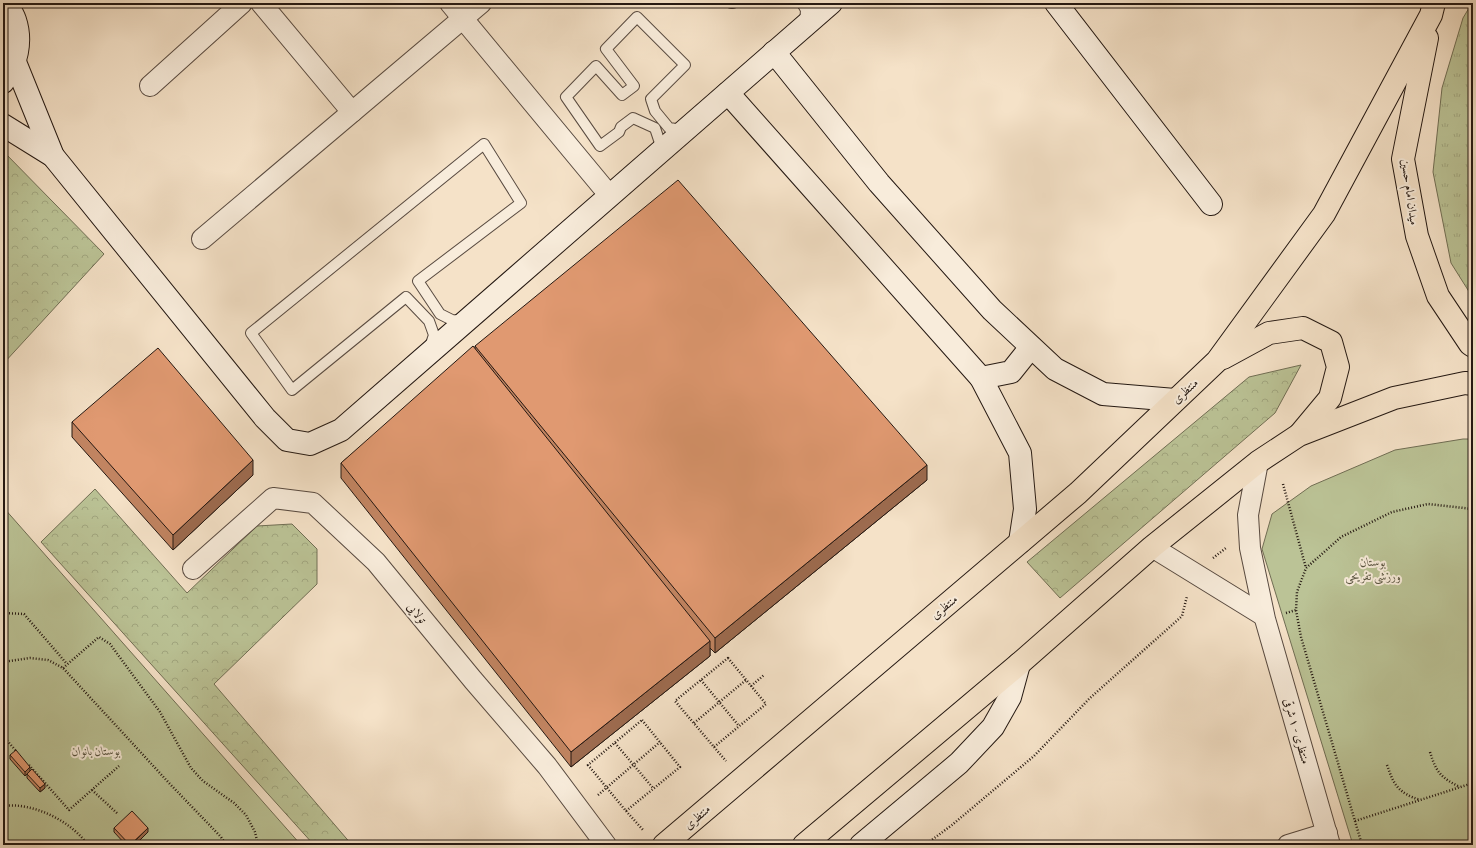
<svg xmlns="http://www.w3.org/2000/svg" width="1476" height="848" viewBox="0 0 1476 848" font-family="Alegreya,Amiri,serif">
	<style>
		.grass { fill: url(#grass-tufts); stroke: #706e54 }
		.forest { fill: url(#forest-crowns); stroke: #706e54 }
		.park { fill: #bbc396; stroke: #706e54 }
		.lines { fill: none; stroke-linecap: round; stroke-linejoin: round }
		.lane-casing { stroke: #584a40; stroke-width: 12 }
		.street-casing { stroke: #584a40; stroke-width: 22 }
		.secondary-casing { stroke: #241812; stroke-width: 24 }
		.primary-casing { stroke: #241812; stroke-width: 24 }
		.path { stroke: #241812; stroke-width: 2.5; stroke-dasharray: 1 2; stroke-linecap: butt }
		.lane { stroke: #f8ecdb; stroke-width: 10 }
		.street { stroke: #f8ecdb; stroke-width: 20 }
		.secondary { stroke: #f8ecdb; stroke-width: 22 }
		.primary { stroke: #f5e2c8; stroke-width: 22 }
		.wall { fill: #c18461; stroke: #241812 }
		.shaded-wall { fill: #9d6b4f; stroke: #241812 }
		.building { fill: #e09971; stroke: #241812 }
		.labels { text-anchor: middle; dominant-baseline: central; stroke-width: 4; stroke-linejoin: round; paint-order: stroke }
		.street-label { font-size: 12px; fill: #241812; stroke: #f8ecdb }
		.park-label { font-size: 12px; font-style: italic; fill: #595440; stroke: #f8ecdb }
	</style>
	<defs>
		<pattern id="grass-tufts" width="24" height="20" patternUnits="userSpaceOnUse"><rect width="24" height="20" fill="#bbc396"/><path d="M3 7l-1-3M5 7V3M7 7l1-3M15 17l-1-3M17 17v-4M19 17l1-3" fill="none" stroke="#a1a780"/></pattern>
		<pattern id="forest-crowns" width="20" height="18" patternUnits="userSpaceOnUse"><rect width="20" height="18" fill="#bbc396"/><path d="M2 6a3 3 0 1 1 6 0M12 15a3 3 0 1 1 6 0" fill="none" stroke="#a1a780"/></pattern>
	</defs>
	<rect width="100%" height="100%" fill="#f5e2c8"/>
	<filter id="stains"><feTurbulence type="fractalNoise" baseFrequency=".005" numOctaves="4"/><feColorMatrix values="0 0 0 0 .2 0 0 0 0 .09 0 0 0 0 .02 0 0 0 .5 -.17"/></filter>
	<radialGradient id="worn" r=".72"><stop offset=".6" stop-color="#630" stop-opacity="0"/><stop offset="1" stop-color="#630" stop-opacity=".3"/></radialGradient>
	<polygon class="grass" points="1472,3 1473,3 1473,298 1451,263 1433,172 1442,88 1463,18"/>
	<g class="forest">
		<polygon points="3,151 104,254 3,364"/>
		<polygon points="1301,365 1275,413 1060,598 1027,562 1249,377"/>
		<polygon points="95,489 187,593 257,526 292,524 317,549 317,584 214,684 352,845 314,845 41,542"/>
	</g>
	<g class="park">
		<polygon points="1463,439 1473,439 1473,845 1353,845 1262,549 1272,514 1311,486 1395,450"/>
		<polygon points="3,507 301,845 3,845"/>
	</g>
	<g class="lines">
		<g class="lane-casing">
			<g id="lane">
				<polyline points="731,3 733,3"/>
				<polyline points="802,3 806,10 805,24"/>
				<polyline points="661,151 660,143 655,128 633,118 621,127 619,132 600,146 566,97 596,66 622,95 634,86 606,49 637,17 685,65 651,99 655,111 669,128 683,130"/>
				<polyline points="430,347 434,335 429,321 406,297 292,390 251,333 484,144 521,203 418,281 440,314 452,320 465,321"/>
			</g>
		</g>
		<g class="street-casing">
			<g id="street">
				<polyline points="261,3 352,112"/>
				<polyline points="450,3 610,196"/>
				<polyline points="150,86 242,3"/>
				<polyline points="202,239 481,3"/>
				<polyline points="1258,462 1248,515 1250,548 1265,619 1330,845"/>
				<polyline points="1152,547 1264,616"/>
				<polyline points="193,569 273,498 313,503 376,562 473,680 547,766 606,845"/>
				<polyline points="1288,845 1327,833"/>
			</g>
		</g>
		<g class="secondary-casing">
			<g id="secondary">
				<polyline points="1056,3 1211,204"/>
				<polyline points="774,52 879,183 992,310 1055,369 1103,394 1175,400"/>
				<polyline points="15,62 53,156 265,418 287,440 310,444 341,430 831,3"/>
				<path d="M3 82C17 65 22 41 15 20 13 14 9 8 6 3"/>
				<polyline points="728,93 981,378 1020,453 1025,509 1020,542"/>
				<polyline points="3,125 53,156"/>
				<polyline points="981,378 1011,372 1031,347"/>
				<polyline points="861,845 959,763 993,727 1010,697 1019,664"/>
			</g>
		</g>
		<g class="primary-casing">
			<g id="primary">
				<polyline points="1427,38 1403,159 1417,236 1438,296 1470,344 1473,346"/>
				<polyline points="1223,358 1269,333 1303,328 1331,342 1338,367 1330,398 1300,434"/>
				<polyline points="664,845 1078,493 1217,361 1324,214 1431,15 1434,3"/>
				<polyline points="804,845 1019,664 1152,547 1258,462 1299,435 1394,398 1465,383 1473,384"/>
			</g>
		</g>
		<g class="path">
			<polyline points="1283,484 1306,568"/>
			<polyline points="1213,558 1226,548"/>
			<polyline points="3,613 24,614 67,664"/>
			<polyline points="1286,613 1296,610"/>
			<polygon points="728,658 766,704 714,747 675,701"/>
			<polyline points="3,662 30,658 48,660 63,668 169,783 221,837 226,845"/>
			<polyline points="63,668 99,637 110,644 160,712 191,768 203,781 234,803 246,815 255,832 258,845"/>
			<polyline points="701,680 739,726"/>
			<polyline points="751,686 764,675"/>
			<polygon points="642,720 680,767 626,811 588,765"/>
			<polyline points="694,723 746,680"/>
			<polyline points="3,736 17,752"/>
			<polyline points="615,743 653,788"/>
			<polyline points="714,747 726,761"/>
			<path d="M1430 752C1436 772 1441 778 1460 787"/>
			<polyline points="29,765 69,810 119,766"/>
			<path d="M1387 765C1394 786 1399 793 1420 800"/>
			<polyline points="92,790 118,814"/>
			<polyline points="598,795 660,742"/>
			<path d="M3 806C33 802 71 821 88 845"/>
			<polyline points="626,811 644,831"/>
			<polyline points="1355,821 1473,783"/>
			<polyline points="925,845 952,825 1034,756 1089,699 1182,616 1187,596"/>
			<polyline points="1362,845 1301,637 1296,610 1297,592 1306,568 1341,537 1392,512 1428,504 1473,509"/>
		</g>
		<use href="#lane" class="lane"/>
		<use href="#street" class="street"/>
		<use href="#secondary" class="secondary"/>
		<use href="#primary" class="primary"/>
	</g>
	<g class="wall">
		<polygon points="475,346 927,480 715,653 710,648 710,656 571,767 341,478 341,463 475,350"/>
		<polygon points="72,422 253,475 173,550 72,437"/>
		<polygon points="10,755 30,770 45,788 40,792 27,778 27,774 25,776 10,759"/>
		<polygon points="114,828 148,832 135,845 126,845 114,832"/>
	</g>
	<g class="shaded-wall">
		<polygon points="253,460 253,475 173,550 173,535"/>
		<polygon points="927,465 927,480 715,653 715,638"/>
		<polygon points="710,641 710,656 571,767 571,752"/>
		<polygon points="30,767 30,771 25,776 25,772"/>
		<polygon points="45,784 45,788 40,792 40,788"/>
		<polygon points="148,828 148,832 135,845 131,845"/>
	</g>
	<g class="building">
		<polygon points="678,180 927,465 715,638 475,346"/>
		<polygon points="473,346 710,641 571,752 341,463"/>
		<polygon points="158,348 253,460 173,535 72,422"/>
		<polygon points="16,750 30,767 25,772 10,755"/>
		<polygon points="32,769 45,784 40,788 27,774"/>
		<polygon points="132,811 148,828 130,845 114,828"/>
	</g>
	<g class="labels">
		<g class="street-label">
			<text transform="translate(1410 192) rotate(82)">میدان امام حسین</text>
			<text transform="translate(1185 391) rotate(-43)">منتظری</text>
			<text transform="translate(944 607) rotate(-40)">منتظری</text>
			<text transform="translate(417 613) rotate(50)">تولایی</text>
			<text transform="translate(1297 731) rotate(74)">منتظری - ۱ شرقی</text>
			<text transform="translate(697 817) rotate(-41)">منتظری</text>
		</g>
		<g class="park-label">
			<text x="1373" y="562">بوستان<tspan x="1373" dy="14">ورزشی تفریحی</tspan></text>
			<text x="96" y="751">بوستان بانوان</text>
		</g>
	</g>
	<rect width="1476" height="848" fill="none" stroke="#f5e2c8" stroke-width="16"/>
	<rect x="4" y="4" width="1468" height="840" fill="none" stroke="#241812" stroke-width="2"/>
	<rect x="8" y="8" width="1460" height="832" fill="none" stroke="#241812"/>
	<rect width="100%" height="100%" filter="url(#stains)"/>
	<rect width="100%" height="100%" fill="url(#worn)"/>
</svg>
